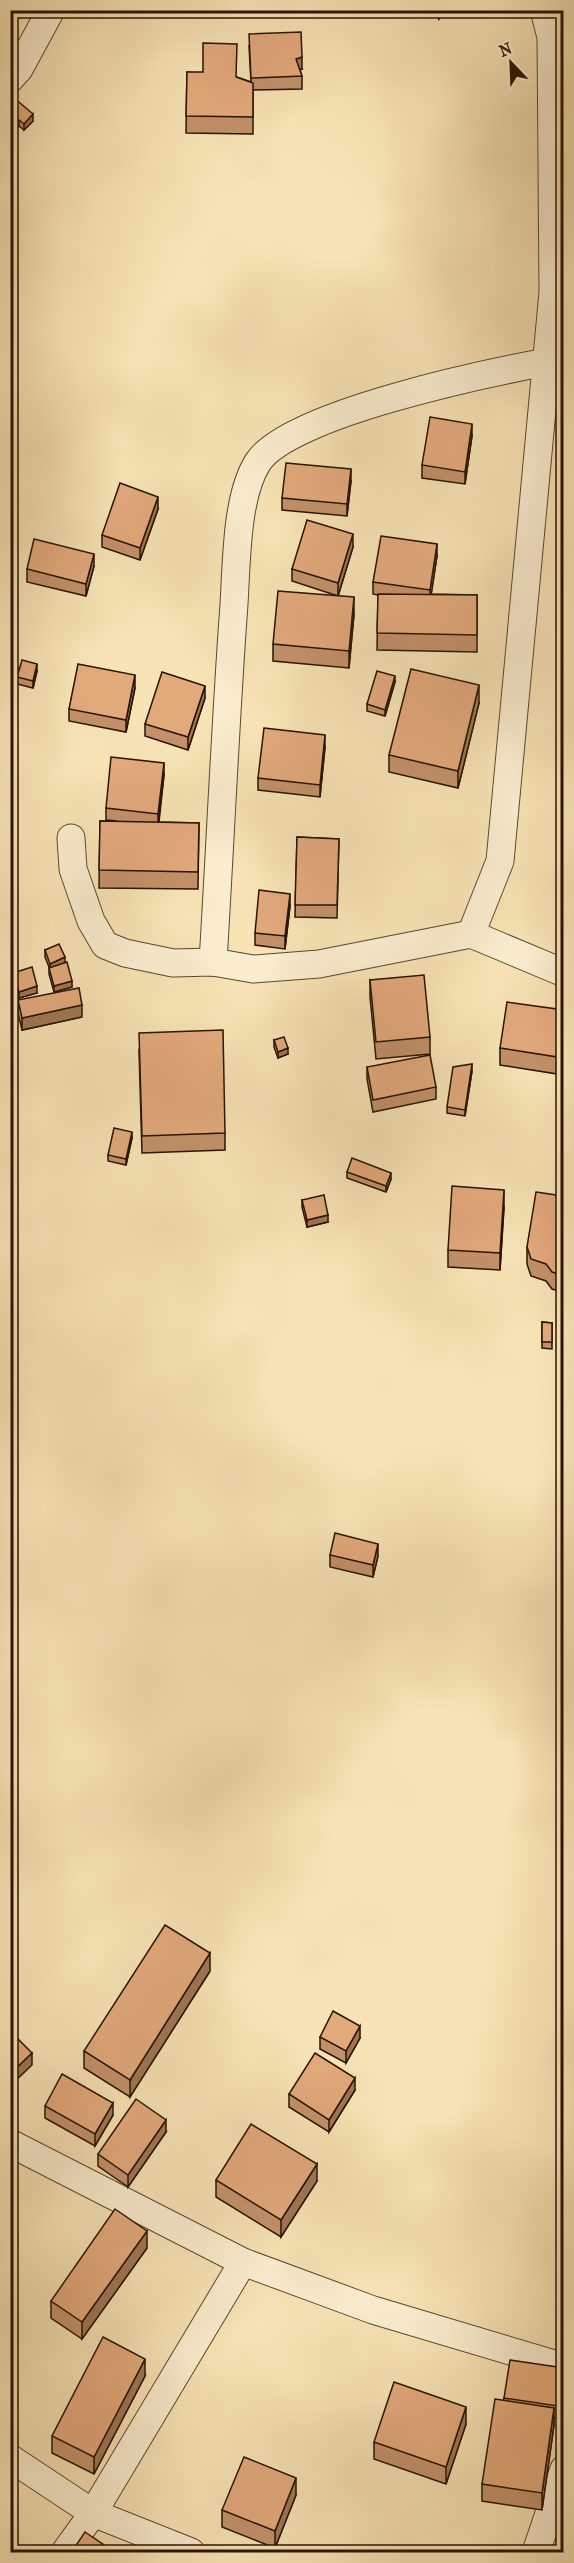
<svg xmlns="http://www.w3.org/2000/svg" width="574" height="2563" viewBox="0 0 574 2563" font-family="'IM FELL French Canon',serif">
	<style>
		.lines { fill: none; stroke-linecap: round; stroke-linejoin: round }
		.street-casing { stroke: #5c472d; stroke-width: 29 }
		.street { stroke: #faedcf; stroke-width: 27 }
		.wall { fill: #c2916a; stroke: #281300; stroke-width: 1.5 }
		.shaded-wall { fill: #9e7656; stroke: #281300; stroke-width: 1.5 }
		.building { fill: #e2a97b; stroke: #281300; stroke-width: 1.5 }
	</style>
	<rect width="100%" height="100%" fill="#f7e3b5"/>
	<filter id="stains"><feTurbulence type="fractalNoise" baseFrequency=".00333" numOctaves="4"/><feColorMatrix values="0 0 0 0 .2 0 0 0 0 .09 0 0 0 0 .02 0 0 0 .5 -.17"/></filter>
	<radialGradient id="worn" r=".72"><stop offset=".6" stop-color="#630" stop-opacity="0"/><stop offset="1" stop-color="#630" stop-opacity=".3"/></radialGradient>
	<g class="lines">
		<g class="street-casing">
			<g id="street">
				<polyline points="10,79 19,69 51,10"/>
				<polyline points="71,838 73,869 91,921 105,945 125,953 173,963 213,962 253,969 319,964 471,934 564,973"/>
				<polyline points="471,934 500,861 553,292 551,37 544,10"/>
				<path d="M213 962C220 847 225 732 233 618 237 574 234 499 258 462 289 414 488 373 546 362"/>
				<polyline points="10,2143 243,2262 373,2310 564,2367"/>
				<polyline points="10,2458 93,2513 191,2552"/>
				<polyline points="65,2552 93,2513 243,2262"/>
				<polyline points="536,2552 564,2469"/>
			</g>
		</g>
		<use href="#street" class="street"/>
	</g>
	<g class="wall">
		<polygon points="429,10 446,10 439,19"/>
		<polygon points="249,46 302,69 300,70 302,76 302,89 253,90 253,134 186,133 187,72 237,77 251,82"/>
		<polygon points="10,99 33,121 24,130 19,126 14,131 10,129"/>
		<polygon points="472,436 465,484 422,478 422,465"/>
		<polygon points="351,481 347,516 282,510 282,498"/>
		<polygon points="158,509 140,560 102,547 102,535"/>
		<polygon points="353,547 338,596 292,581 292,569"/>
		<polygon points="437,556 431,594 477,595 477,652 377,650 378,595 373,594 373,582"/>
		<polygon points="94,566 86,596 27,582 27,569"/>
		<polygon points="354,614 349,668 273,661 273,644"/>
		<polygon points="37,671 33,688 17,684 17,677"/>
		<polygon points="395,682 385,716 367,711 367,704"/>
		<polygon points="135,688 126,732 69,721 69,709"/>
		<polygon points="205,698 188,750 145,736 145,724"/>
		<polygon points="479,703 458,788 389,772 389,755"/>
		<polygon points="325,747 320,797 258,790 258,778"/>
		<polygon points="164,775 159,822 199,823 198,889 99,888 100,821 117,821 106,820 106,808"/>
		<polygon points="297,837 339,839 337,918 295,917"/>
		<polygon points="290,906 285,949 255,945 255,933"/>
		<polygon points="45,950 65,963 72,987 54,992 49,974 49,967 45,957"/>
		<polygon points="13,973 37,993 19,998 13,979"/>
		<polygon points="370,980 430,1037 430,1054 376,1059 370,997"/>
		<polygon points="18,1000 82,1017 22,1030 18,1013"/>
		<polygon points="564,1010 564,1075 500,1065 500,1048"/>
		<polygon points="274,1040 288,1054 278,1058 274,1047"/>
		<polygon points="139,1050 225,1133 225,1150 142,1153"/>
		<polygon points="367,1067 436,1087 436,1099 373,1112 367,1079"/>
		<polygon points="472,1071 465,1116 447,1113 447,1107"/>
		<polygon points="132,1138 126,1165 108,1161 108,1155"/>
		<polygon points="347,1172 391,1179 386,1192 347,1178"/>
		<polygon points="302,1200 328,1222 307,1227 302,1207"/>
		<polygon points="504,1207 500,1270 448,1267 448,1250"/>
		<polygon points="561,1213 564,1213 564,1291 562,1292 552,1289 546,1281 531,1276 527,1264 527,1247"/>
		<polygon points="542,1322 552,1323 552,1349 542,1348"/>
		<polygon points="330,1555 378,1556 373,1577 330,1567"/>
		<polygon points="210,1971 130,2097 84,2068 84,2051"/>
		<polygon points="320,2037 360,2038 346,2063 320,2049"/>
		<polygon points="355,2090 329,2132 289,2107 289,2094"/>
		<polygon points="45,2106 113,2115 95,2146 45,2118"/>
		<polygon points="166,2132 128,2187 98,2166 98,2154"/>
		<polygon points="216,2180 317,2181 281,2237 216,2197"/>
		<polygon points="147,2248 82,2339 51,2318 51,2301"/>
		<polygon points="564,2368 564,2419 554,2418 554,2425 542,2510 482,2501 482,2484 504,2398"/>
		<polygon points="145,2376 94,2474 52,2453 52,2436"/>
		<polygon points="466,2424 446,2484 374,2459 374,2442"/>
		<polygon points="296,2495 275,2548 222,2527 222,2510"/>
	</g>
	<g class="shaded-wall">
		<polygon points="439,10 446,10 439,19"/>
		<polygon points="302,57 302,69 296,71 296,59"/>
		<polygon points="33,114 33,121 24,130 24,124"/>
		<polygon points="19,120 19,126 14,131 14,125"/>
		<polygon points="472,424 472,436 465,484 465,472"/>
		<polygon points="351,469 351,481 347,516 347,504"/>
		<polygon points="158,497 158,509 140,560 140,548"/>
		<polygon points="353,534 353,547 338,596 338,583"/>
		<polygon points="437,544 437,556 430,603 430,590"/>
		<polygon points="94,554 94,566 86,596 86,584"/>
		<polygon points="354,597 354,614 349,668 349,651"/>
		<polygon points="37,664 37,671 33,688 33,681"/>
		<polygon points="135,675 135,688 126,732 126,720"/>
		<polygon points="395,676 395,682 385,716 385,710"/>
		<polygon points="479,685 479,703 458,788 458,771"/>
		<polygon points="205,686 205,698 188,750 188,737"/>
		<polygon points="325,735 325,747 320,797 320,785"/>
		<polygon points="164,763 164,775 158,826 158,814"/>
		<polygon points="13,852 13,858 10,871 10,865"/>
		<polygon points="290,894 290,906 285,949 285,936"/>
		<polygon points="65,957 65,964 50,970 50,964"/>
		<polygon points="72,981 72,987 54,992 54,986"/>
		<polygon points="37,986 37,993 19,998 19,992"/>
		<polygon points="82,1005 82,1017 22,1030 22,1018"/>
		<polygon points="288,1048 288,1054 278,1058 278,1052"/>
		<polygon points="472,1064 472,1071 465,1116 465,1110"/>
		<polygon points="132,1132 132,1138 126,1165 126,1159"/>
		<polygon points="391,1173 391,1179 386,1192 386,1186"/>
		<polygon points="504,1190 504,1207 500,1270 500,1253"/>
		<polygon points="328,1215 328,1222 307,1227 307,1220"/>
		<polygon points="564,1274 564,1291 562,1292 562,1275"/>
		<polygon points="378,1544 378,1556 373,1577 373,1565"/>
		<polygon points="210,1953 210,1971 130,2097 130,2080"/>
		<polygon points="360,2026 360,2038 346,2063 346,2051"/>
		<polygon points="32,2053 32,2065 10,2086 10,2074"/>
		<polygon points="355,2078 355,2090 329,2132 329,2120"/>
		<polygon points="113,2103 113,2115 95,2146 95,2134"/>
		<polygon points="166,2120 166,2132 128,2187 128,2175"/>
		<polygon points="317,2164 317,2181 281,2237 281,2220"/>
		<polygon points="147,2231 147,2248 82,2339 82,2322"/>
		<polygon points="145,2359 145,2376 94,2474 94,2457"/>
		<polygon points="466,2407 466,2424 446,2484 446,2467"/>
		<polygon points="554,2408 554,2425 542,2510 542,2493"/>
		<polygon points="296,2478 296,2495 275,2548 275,2531"/>
	</g>
	<g class="building">
		<polygon points="301,32 302,57 296,59 302,76 251,78 249,34"/>
		<polygon points="203,43 237,44 236,77 253,83 253,117 186,116 187,72 203,72"/>
		<polygon points="13,97 33,114 24,124 19,120 14,125 10,122 10,99"/>
		<polygon points="430,417 472,424 465,472 422,465"/>
		<polygon points="286,463 351,469 347,504 282,498"/>
		<polygon points="120,483 158,497 140,548 102,535"/>
		<polygon points="307,520 353,534 338,583 292,569"/>
		<polygon points="381,536 437,544 430,590 373,582"/>
		<polygon points="34,539 94,554 86,584 27,569"/>
		<polygon points="278,591 354,597 349,651 273,644"/>
		<polygon points="378,594 477,595 477,635 377,633"/>
		<polygon points="22,660 37,664 33,681 17,677"/>
		<polygon points="78,664 135,675 126,720 69,709"/>
		<polygon points="411,669 479,685 458,771 389,755"/>
		<polygon points="377,671 395,676 385,710 367,704"/>
		<polygon points="162,672 205,686 188,737 145,724"/>
		<polygon points="264,728 325,735 320,785 258,778"/>
		<polygon points="111,757 164,763 158,814 106,808"/>
		<polygon points="100,821 199,823 198,872 99,870"/>
		<polygon points="297,837 339,839 337,905 295,905"/>
		<polygon points="10,851 13,852 10,865"/>
		<polygon points="259,890 290,894 285,936 255,933"/>
		<polygon points="59,944 65,957 50,964 45,950"/>
		<polygon points="67,962 72,981 54,986 49,968"/>
		<polygon points="32,967 37,986 19,992 13,973"/>
		<polygon points="424,975 430,1037 376,1042 370,980"/>
		<polygon points="79,988 82,1005 22,1018 18,1000"/>
		<polygon points="507,1002 564,1010 564,1058 500,1048"/>
		<polygon points="223,1030 225,1133 142,1136 139,1033"/>
		<polygon points="284,1037 288,1048 278,1052 274,1040"/>
		<polygon points="430,1055 436,1087 373,1100 367,1067"/>
		<polygon points="472,1064 465,1110 447,1107 453,1067"/>
		<polygon points="114,1128 132,1132 126,1159 108,1155"/>
		<polygon points="352,1158 391,1173 386,1186 347,1172"/>
		<polygon points="452,1186 504,1190 500,1253 448,1250"/>
		<polygon points="536,1192 556,1195 561,1213 564,1213 564,1274 562,1275 552,1272 546,1264 531,1259 527,1247"/>
		<polygon points="324,1195 328,1215 307,1220 302,1200"/>
		<polygon points="542,1322 552,1323 552,1342 542,1342"/>
		<polygon points="335,1533 378,1544 373,1565 330,1555"/>
		<polygon points="165,1925 210,1953 130,2080 84,2051"/>
		<polygon points="333,2011 360,2026 346,2051 320,2037"/>
		<polygon points="10,2031 32,2053 10,2074"/>
		<polygon points="315,2053 355,2078 329,2120 289,2094"/>
		<polygon points="62,2074 113,2103 95,2134 45,2106"/>
		<polygon points="136,2099 166,2120 128,2175 98,2154"/>
		<polygon points="251,2124 317,2164 281,2220 216,2180"/>
		<polygon points="115,2209 147,2231 82,2322 51,2301"/>
		<polygon points="103,2337 145,2359 94,2457 52,2436"/>
		<polygon points="510,2360 564,2368 564,2407 504,2398"/>
		<polygon points="394,2382 466,2407 446,2467 374,2442"/>
		<polygon points="495,2399 554,2408 542,2493 482,2484"/>
		<polygon points="244,2457 296,2478 275,2531 222,2510"/>
		<polygon points="85,2532 116,2553 71,2553"/>
	</g>
	<rect width="574" height="2563" fill="none" stroke="#f7e3b5" stroke-width="36"/>
	<rect x="12" y="12" width="550" height="2539" fill="none" stroke="#281300" stroke-width="3"/>
	<rect x="18" y="18" width="538" height="2527" fill="none" stroke="#281300" stroke-width="1.5"/>
	<g transform="translate(511 63) rotate(337)" stroke="#faedcf" stroke-width="4.5" paint-order="stroke">
	<path d="M0-4.5L10 22L0 15L-10 22Z" fill="#281300"/>
	<text y="-9" font-size="16" font-weight="bold" text-anchor="middle" fill="#281300">N</text>
	</g>
	<rect width="100%" height="100%" filter="url(#stains)"/>
	<rect width="100%" height="100%" fill="url(#worn)"/>
</svg>
